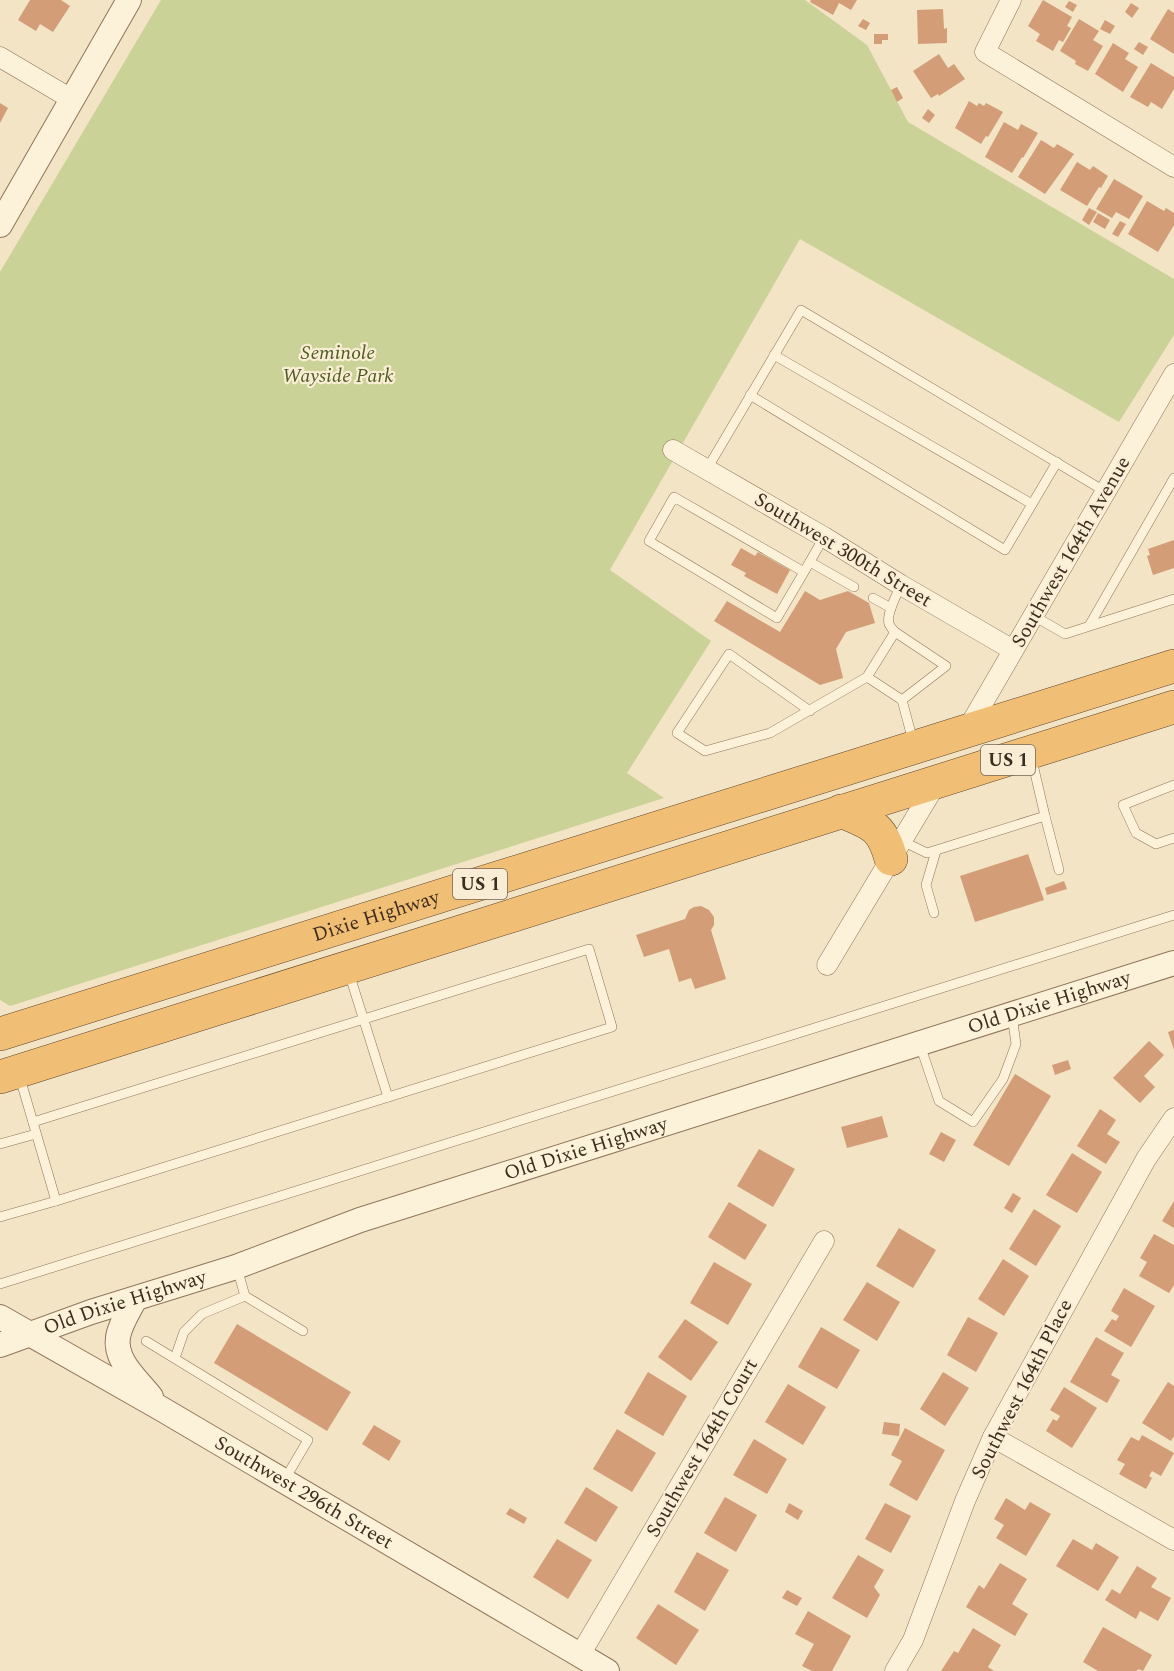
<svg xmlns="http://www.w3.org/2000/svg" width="1174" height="1671" viewBox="0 0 1174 1671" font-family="Spectral,serif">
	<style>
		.green { fill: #cbd297 }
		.building { fill: #d39d78 }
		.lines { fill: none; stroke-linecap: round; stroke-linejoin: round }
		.service-casing { stroke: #8f7559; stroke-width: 10 }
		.minor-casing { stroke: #8f7559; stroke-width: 21 }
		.tertiary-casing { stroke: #8f7559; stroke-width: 26 }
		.trunk-casing { stroke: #5d432d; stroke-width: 34 }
		.service { stroke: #fcf1d9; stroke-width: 9 }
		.minor { stroke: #fcf1d9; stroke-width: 20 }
		.tertiary { stroke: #fcf1d9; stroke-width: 24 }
		.trunk { stroke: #f0be74; stroke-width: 33 }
		.labels { text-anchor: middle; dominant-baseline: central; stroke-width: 4.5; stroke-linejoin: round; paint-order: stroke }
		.shield { fill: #f9eed5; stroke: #766755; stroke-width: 1.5 }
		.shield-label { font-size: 18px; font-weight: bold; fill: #3e2d1e }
		.park-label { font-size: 20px; font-style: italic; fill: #4e5c23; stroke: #f9eed5 }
		.street-label { font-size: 20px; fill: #3e2d1e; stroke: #f9eed5 }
	</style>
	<rect width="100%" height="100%" fill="#f2e4c5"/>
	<polygon class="green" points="161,0 805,0 867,45 908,122 1174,279 1174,335 1119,422 800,239 610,570 711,641 627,773 664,798 10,1006 0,1000 0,272"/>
	<g class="building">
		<polygon points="30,0 61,0 70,6 53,32 40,24 36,31 18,20"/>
		<polygon points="811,0 857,0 851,10 839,3 833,15 810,2"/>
		<polygon points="1043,0 1072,17 1067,26 1071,28 1063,42 1059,40 1053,51 1036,41 1040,34 1028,26"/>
		<polygon points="1069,1 1077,5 1073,12 1065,7"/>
		<polygon points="1131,3 1139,8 1132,18 1125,12"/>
		<polygon points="943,9 944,29 947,28 947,43 918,44 917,10"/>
		<polygon points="1168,9 1174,13 1174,54 1150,39"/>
		<polygon points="863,19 870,23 866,30 858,26"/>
		<polygon points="1079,19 1099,31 1093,40 1103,46 1088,71 1075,64 1076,61 1060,51"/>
		<polygon points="1105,20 1115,26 1110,34 1100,29"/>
		<polygon points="874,34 888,34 888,40 882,40 882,44 874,44"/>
		<polygon points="1139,42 1148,47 1143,55 1134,49"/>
		<polygon points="1113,43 1129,53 1125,59 1138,67 1123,92 1095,74"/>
		<polygon points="939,54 948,68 954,64 965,79 939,96 938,94 931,98 913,71"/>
		<polygon points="1151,63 1174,77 1174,89 1162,109 1151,102 1148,107 1130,97"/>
		<polygon points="897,87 903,98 897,102 891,90"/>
		<polygon points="969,101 977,106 979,103 984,106 986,103 1003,112 988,137 986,136 981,144 955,128"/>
		<polygon points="0,103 8,108 0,123"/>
		<polygon points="928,109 935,115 929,123 922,118"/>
		<polygon points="1004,122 1018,130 1021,124 1038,133 1023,158 1022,157 1012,173 985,157"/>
		<polygon points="1041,140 1054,148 1057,144 1074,154 1045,194 1018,177"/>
		<polygon points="1077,162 1090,170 1093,166 1108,176 1101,188 1099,187 1087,206 1060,190"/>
		<polygon points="1114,179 1143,196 1129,219 1116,212 1112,218 1096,209"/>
		<polygon points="1147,201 1164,211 1166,208 1174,213 1174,225 1158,252 1128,234"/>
		<polygon points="1089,208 1097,212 1089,225 1082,220"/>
		<polygon points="1098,213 1110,220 1105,229 1093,222"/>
		<polygon points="1120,221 1126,224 1118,237 1112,234"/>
		<polygon points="1174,540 1174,568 1153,575 1147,556 1150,555 1148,549"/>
		<polygon points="741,548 755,556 758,552 790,570 777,594 744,576 746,573 731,565"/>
		<polygon points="805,591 820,600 848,591 869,603 875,623 846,632 836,649 843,678 820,685 714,621 727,601 780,632"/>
		<polygon points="1028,854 1044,900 975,922 960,876"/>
		<polygon points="1064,881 1067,889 1047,895 1045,888"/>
		<polygon points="701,906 709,910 714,917 714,925 711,930 726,979 695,989 691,978 679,982 669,949 644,957 636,935 685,919 689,910 694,907"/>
		<polygon points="1174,1030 1174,1050 1168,1032"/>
		<polygon points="1149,1041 1164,1055 1144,1076 1155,1087 1140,1103 1113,1078"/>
		<polygon points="1068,1060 1071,1069 1055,1075 1052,1065"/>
		<polygon points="1015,1074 1051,1096 1009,1166 973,1145"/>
		<polygon points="1100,1109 1116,1120 1107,1134 1120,1142 1106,1164 1077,1146"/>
		<polygon points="882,1116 888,1137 847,1148 841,1127"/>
		<polygon points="941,1132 956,1140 944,1162 929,1154"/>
		<polygon points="759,1149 795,1169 773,1207 737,1186"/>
		<polygon points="1072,1153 1102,1172 1077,1213 1046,1195"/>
		<polygon points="1013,1193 1021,1198 1012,1213 1004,1208"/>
		<polygon points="1174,1201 1174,1228 1162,1221"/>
		<polygon points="729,1202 767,1225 745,1260 708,1237"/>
		<polygon points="1034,1209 1061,1226 1036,1266 1009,1249"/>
		<polygon points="899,1228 936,1250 913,1288 876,1266"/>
		<polygon points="1154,1234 1174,1245 1174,1285 1169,1293 1139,1276 1147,1262 1140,1258"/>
		<polygon points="1003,1259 1029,1276 1004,1316 978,1299"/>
		<polygon points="714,1262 752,1284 728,1325 690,1303"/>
		<polygon points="867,1282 900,1302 877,1341 843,1320"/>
		<polygon points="1124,1288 1155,1306 1131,1347 1104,1331 1112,1319 1116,1321 1119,1316 1111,1311"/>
		<polygon points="968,1317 998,1333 976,1372 947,1355"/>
		<polygon points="685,1319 718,1342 691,1381 658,1357"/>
		<polygon points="237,1324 351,1392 327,1431 214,1363"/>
		<polygon points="821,1327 860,1350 837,1389 798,1367"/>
		<polygon points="1096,1337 1124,1353 1111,1375 1120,1380 1107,1403 1070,1382"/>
		<polygon points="648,1372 687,1396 663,1436 624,1413"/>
		<polygon points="943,1372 969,1388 945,1426 920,1409"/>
		<polygon points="1168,1382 1174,1386 1174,1436 1171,1441 1142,1423"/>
		<polygon points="788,1384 826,1407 803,1445 765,1422"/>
		<polygon points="1064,1387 1097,1408 1072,1448 1046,1431 1053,1419 1057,1421 1060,1416 1050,1410"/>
		<polygon points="884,1422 900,1424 899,1436 882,1434"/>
		<polygon points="374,1425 401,1441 389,1461 362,1444"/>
		<polygon points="905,1428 945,1450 917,1501 889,1485 902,1461 891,1455"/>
		<polygon points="617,1429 656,1453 632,1492 593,1469"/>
		<polygon points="1142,1435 1174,1453 1161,1476 1152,1471 1149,1476 1152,1478 1146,1489 1119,1474 1125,1464 1117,1460 1131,1437 1139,1441"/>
		<polygon points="754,1439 787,1459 767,1494 733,1475"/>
		<polygon points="586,1487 618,1507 596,1542 564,1523"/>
		<polygon points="725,1497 757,1515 736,1552 704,1533"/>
		<polygon points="1006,1498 1025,1510 1030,1502 1051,1514 1026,1556 996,1538 1004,1525 994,1519"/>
		<polygon points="789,1503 803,1511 798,1520 785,1512"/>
		<polygon points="885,1503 911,1516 891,1553 865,1539"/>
		<polygon points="510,1508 527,1518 524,1524 506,1514"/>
		<polygon points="557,1539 592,1560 568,1599 533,1577"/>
		<polygon points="1073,1539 1092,1550 1096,1543 1119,1557 1098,1591 1056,1566"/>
		<polygon points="697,1552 729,1570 705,1611 674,1592"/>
		<polygon points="858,1555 884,1570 874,1587 880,1595 867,1618 832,1598"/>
		<polygon points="1000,1563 1027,1579 1012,1604 1028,1614 1015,1636 966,1607 979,1585 984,1589"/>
		<polygon points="1137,1566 1157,1578 1151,1587 1171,1598 1158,1621 1140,1611 1136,1619 1105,1600 1112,1589 1120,1594"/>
		<polygon points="787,1590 802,1598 797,1606 782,1598"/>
		<polygon points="658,1604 699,1630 676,1665 636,1638"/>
		<polygon points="808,1611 851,1636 832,1671 812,1671 802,1666 814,1644 795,1634"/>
		<polygon points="1103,1627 1152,1655 1143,1671 1138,1669 1137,1671 1098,1671 1083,1662"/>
		<polygon points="973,1628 1001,1645 988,1667 994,1671 941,1671 954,1651 958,1653"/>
	</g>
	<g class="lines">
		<g class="service-casing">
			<g id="service">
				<polyline points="774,355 1032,504"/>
				<polyline points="750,395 1005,550 1057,462"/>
				<polyline points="707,469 801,310 1106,492"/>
				<polyline points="810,562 854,587"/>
				<polyline points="804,572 777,618 649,541 674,497 804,572 824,537"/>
				<path d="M901 585C897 594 886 614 889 624 890 626 893 630 895 632L867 677 902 700 913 741"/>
				<polyline points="873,598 891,608"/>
				<polyline points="1034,616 1065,634 1174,599"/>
				<polyline points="1089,626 1174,478"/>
				<polyline points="895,632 946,666 902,700"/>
				<polyline points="810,711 729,654 677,733 705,751 770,733 867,677"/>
				<polyline points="1174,785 1123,805 1136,833 1156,844 1174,838"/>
				<polyline points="1045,816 1059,870"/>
				<polyline points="902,841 927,853 1045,816 1031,756"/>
				<polyline points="934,913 926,885 936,851"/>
				<polyline points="349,973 388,1097"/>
				<polyline points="920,1045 939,1101 973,1122 1003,1079 1016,1044 1012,1015"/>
				<polyline points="33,1122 589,949 612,1027 56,1201"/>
				<polyline points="0,1144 36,1134"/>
				<polyline points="0,1217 56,1201 20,1078"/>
				<polyline points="0,1284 1174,915"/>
				<polyline points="245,1296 303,1331"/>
				<polyline points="146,1341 308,1440 285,1479"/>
				<polyline points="175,1358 184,1332 202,1314 245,1296 237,1268"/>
			</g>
		</g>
		<g class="minor-casing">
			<g id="minor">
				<polyline points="1011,0 985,52 1174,167"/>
				<polyline points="0,57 73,100"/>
				<polyline points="673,450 824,537 901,585 1013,650"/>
				<polyline points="967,730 1174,374"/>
				<polyline points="827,965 937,782"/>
				<polyline points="993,1437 1174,1540"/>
				<polyline points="580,1655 824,1241"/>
				<polyline points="895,1671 913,1640 965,1501 993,1437 1146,1159 1174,1118"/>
			</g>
		</g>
		<g class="tertiary-casing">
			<g id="tertiary">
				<polyline points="0,225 129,0"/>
				<path d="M135 1299C129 1311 120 1324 118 1337 114 1361 138 1380 151 1397"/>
				<path id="s1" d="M0 1317 160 1408 607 1671"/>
				<path id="s2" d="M0 1345 91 1312 236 1267 360 1220 1174 963"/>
			</g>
		</g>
		<g class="trunk-casing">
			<g id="trunk">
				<path d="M841 811C871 824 882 825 891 859"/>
				<path id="s3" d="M0 1034 1174 666"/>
				<polyline points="0,1077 1174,707"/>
			</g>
		</g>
		<use href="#service" class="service"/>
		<use href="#minor" class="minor"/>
		<use href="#tertiary" class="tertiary"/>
		<use href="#trunk" class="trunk"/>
	</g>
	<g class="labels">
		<g class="shield">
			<rect x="981" y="745" width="54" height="30" rx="4.5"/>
			<rect x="453" y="869" width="54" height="30" rx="4.5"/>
		</g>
		<g class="shield-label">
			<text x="1008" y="760">US 1</text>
			<text x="480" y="884">US 1</text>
		</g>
		<g class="park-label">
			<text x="338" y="353">Seminole<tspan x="338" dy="23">Wayside Park</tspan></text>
		</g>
		<g class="street-label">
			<text transform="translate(843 550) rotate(31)">Southwest 300th Street</text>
			<text transform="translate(1071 552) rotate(-60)">Southwest 164th Avenue</text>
			<text stroke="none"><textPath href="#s3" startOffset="394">Dixie Highway</textPath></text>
			<text stroke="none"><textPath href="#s2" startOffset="1104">Old Dixie Highway</textPath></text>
			<text stroke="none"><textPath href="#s2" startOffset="618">Old Dixie Highway</textPath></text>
			<text stroke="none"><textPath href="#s2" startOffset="132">Old Dixie Highway</textPath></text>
			<text transform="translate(1022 1389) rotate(-63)">Southwest 164th Place</text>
			<text transform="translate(702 1448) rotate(-60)">Southwest 164th Court</text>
			<text stroke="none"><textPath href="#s1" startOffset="351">Southwest 296th Street</textPath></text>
		</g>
	</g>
</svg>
